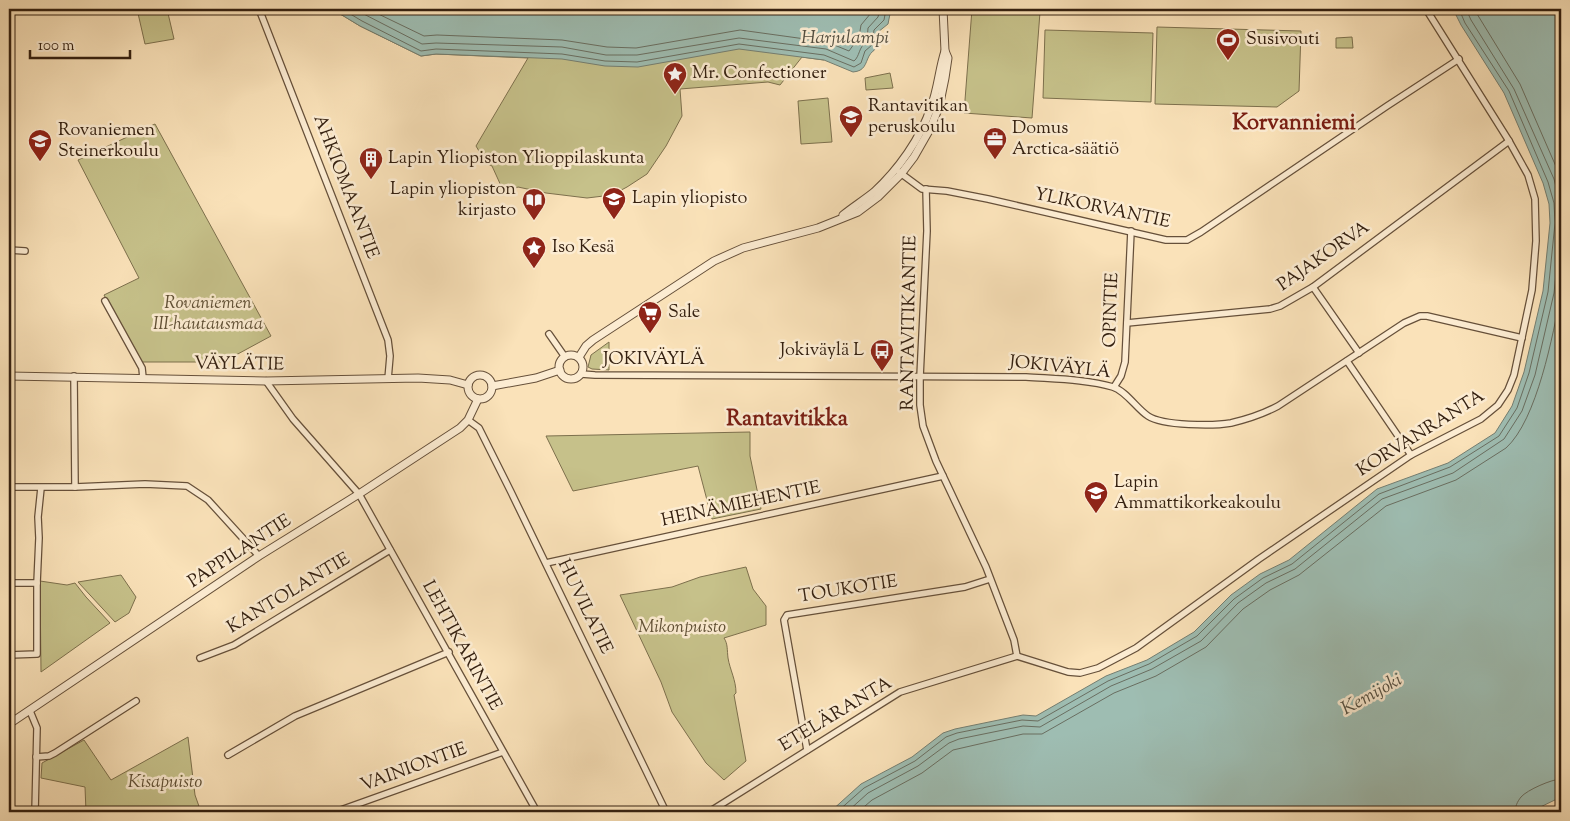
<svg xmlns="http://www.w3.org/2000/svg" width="1570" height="821" viewBox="0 0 1570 821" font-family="'Sorts Mill Goudy',serif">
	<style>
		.green { fill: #c6c18a; stroke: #7d704d }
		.water { fill: #9ebdb2; stroke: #747e71 }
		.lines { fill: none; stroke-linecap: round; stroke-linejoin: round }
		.shore { stroke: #696e61; stroke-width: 1 }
		.minor-casing { stroke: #66503a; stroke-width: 8 }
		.tertiary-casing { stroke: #66503a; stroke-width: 9 }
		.minor { stroke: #fcecd2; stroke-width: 5.5 }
		.tertiary { stroke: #fcecd2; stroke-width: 7 }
		.labels { text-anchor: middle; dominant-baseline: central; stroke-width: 5; stroke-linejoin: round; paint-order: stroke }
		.poi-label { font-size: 18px; fill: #342010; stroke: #fcecd2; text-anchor: start }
		.street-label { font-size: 18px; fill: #342010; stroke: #fcecd2 }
		.park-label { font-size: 18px; font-style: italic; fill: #605035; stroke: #fcecd2 }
		.water-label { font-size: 19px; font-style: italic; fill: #544f41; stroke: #fcecd2 }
		.district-label { font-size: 22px; font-weight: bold; fill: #7a1f14; stroke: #fcecd2 }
	</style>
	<rect width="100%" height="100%" fill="#fae2b9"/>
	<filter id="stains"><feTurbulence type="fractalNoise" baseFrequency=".004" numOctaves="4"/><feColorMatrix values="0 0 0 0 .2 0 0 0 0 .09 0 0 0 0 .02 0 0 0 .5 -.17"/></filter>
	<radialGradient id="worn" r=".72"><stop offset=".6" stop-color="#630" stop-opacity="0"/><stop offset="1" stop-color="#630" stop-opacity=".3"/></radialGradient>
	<g class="green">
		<polygon points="137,9 167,9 174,39 145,44"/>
		<polygon points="332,9 834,9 824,60 802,57 780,85 768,82 680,89 682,116 666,146 647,174 627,187 612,195 587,198 546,193 518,187 509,191 502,188 492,166 486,163 476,146 528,58 436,54 421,56 360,26"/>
		<polygon points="972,9 1040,12 1032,118 964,113"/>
		<polygon points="1157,27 1301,31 1299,91 1277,107 1155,104"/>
		<polygon points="1045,30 1153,33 1151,102 1043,98"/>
		<polygon points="1352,37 1353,48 1336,48 1336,38"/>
		<polygon points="890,73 893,88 866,90 865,78"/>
		<polygon points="828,98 832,142 801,144 798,101"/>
		<polygon points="155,124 271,336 223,362 139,362 104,295 139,278 78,160"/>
		<polygon points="609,342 609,370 592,369 588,367 591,355"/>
		<polygon points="750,432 750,456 761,509 712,519 698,466 573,491 546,436"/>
		<path d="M746 567 753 589 766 606V625L724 638C728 644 727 650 728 658 730 670 736 680 736 693L734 695 746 761 724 780 706 763 672 712 661 682 620 595 672 587 700 577Z"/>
		<polygon points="121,575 136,597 129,613 115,622 78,582"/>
		<polygon points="40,581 67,585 75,583 86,597 110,623 41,672"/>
		<polygon points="188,737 195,795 201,812 86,812 85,787 41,778 42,763 84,740 111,780"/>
	</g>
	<g class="water">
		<path d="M332 9H891L888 24 878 32 877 47C875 50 871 52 869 56 865 64 865 71 853 72L824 60 739 49 638 67 605 66 562 59 436 54 421 56 360 26Z"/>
		<polygon points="1453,9 1561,9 1561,797 1530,812 830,812 861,784 912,757 943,733 955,729 1023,715 1036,716 1106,676 1147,660 1194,632 1231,595 1260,574 1289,560 1377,489 1448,463 1495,433 1512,406 1524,372 1543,291 1550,223 1549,204 1543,183 1504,93 1461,25"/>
	</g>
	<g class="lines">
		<g class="shore">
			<polyline points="342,9 362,21 421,51 436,49 562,54 605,61 637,62 739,44 824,55 854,67 861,63 865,51 872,45 874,30 884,20 886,9"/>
			<path d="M354 9 422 44 436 43 562 47 606 55H637L739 38 826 49 854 61C860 56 858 48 867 41L868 28 878 17 880 9"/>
			<polyline points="368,9 424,36 437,35 562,40 607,47 636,48 740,30 827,42 849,51 859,37 861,25 871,13 872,9"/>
			<polyline points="1474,9 1520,84 1561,178"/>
			<polyline points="837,812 864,788 915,761 946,737 957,733 1022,720 1038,721 1108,681 1149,664 1197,636 1234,599 1263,578 1292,564 1379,494 1450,467 1499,436 1517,408 1529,373 1548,292 1555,223 1554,203 1548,182 1509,91 1465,23 1459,9"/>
			<polyline points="847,812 868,793 918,766 949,743 959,739 1023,726 1040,727 1111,686 1152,669 1201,641 1238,603 1266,583 1295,569 1382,499 1453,473 1504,439 1522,411 1535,375 1554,293 1561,224 1560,203 1554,179 1514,89 1471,20 1466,9"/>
			<path d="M858 812 872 800 922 773 953 750 1023 734H1042L1114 693 1156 676 1206 647 1243 609 1270 590 1299 575 1386 506 1456 480 1506 448C1537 420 1553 335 1561 293"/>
			<path d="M1515 812C1515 807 1517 802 1521 797 1527 790 1552 779 1561 779"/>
		</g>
		<g class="minor-casing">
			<g id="minor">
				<polyline points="259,9 388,340 390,356 388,379"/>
				<polyline points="899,172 922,189 947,191 988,199 1166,240 1187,240 1201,232 1387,106 1459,59"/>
				<polyline points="926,189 927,231 920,377 920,405 923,426 936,461 986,567 1014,640 1017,656"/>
				<polyline points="9,250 25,251"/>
				<polyline points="1313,287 1359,353"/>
				<polyline points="105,301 142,368 143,378"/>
				<polyline points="1127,323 1270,309 1280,306 1313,287 1509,141"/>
				<polyline points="549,334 565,357"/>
				<polyline points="1347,361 1411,455"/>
				<path d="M581 374 595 375 1026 377C1054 379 1086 379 1113 387 1126 391 1137 409 1148 416 1163 426 1214 426 1231 423 1248 419 1263 414 1278 406L1404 323 1420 316H1427L1522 338"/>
				<polyline points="74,376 75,487"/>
				<polyline points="266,381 293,419 359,494 537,812"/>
				<polyline points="1114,387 1121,376 1125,362 1131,231"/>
				<polyline points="468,420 479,428 511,492 666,812"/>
				<polyline points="9,487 75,487 145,484 187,486 208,500 259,556"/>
				<polyline points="546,563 943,476"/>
				<polyline points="9,583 37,583"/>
				<polyline points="9,655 37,654 37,583 39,538 38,517 41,488"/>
				<polyline points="1017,656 1068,672 1080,673 1098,668 1136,648 1259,559 1411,455 1481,419 1498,405 1508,390 1514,375 1532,290 1536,241 1535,199 1528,175 1509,141 1426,9"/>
				<polyline points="200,658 234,645 390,550"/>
				<polyline points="30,711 37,728 35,812"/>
				<polyline points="807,750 784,620 787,615 965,587 990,579"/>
				<polyline points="228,755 295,716 449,652"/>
				<polyline points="36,757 49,756 55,753 136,701"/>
				<polyline points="335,812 503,752"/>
				<polyline points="709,812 900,692 1017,656"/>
			</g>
		</g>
		<g class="tertiary-casing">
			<g id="tertiary">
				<path d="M843 215C853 207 864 200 874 192 898 170 921 138 931 107 938 89 939 69 945 51"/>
				<circle cx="571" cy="367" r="12"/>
				<polyline points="579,357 586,346 593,340 714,261 743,248 818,228 858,212 878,197 901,174 914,157 930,129 939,107 945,78 948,58 945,51 943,9"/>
				<circle cx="480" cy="387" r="12"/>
				<polyline points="9,376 266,381 418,378 450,380 468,385"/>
				<polyline points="492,386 536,378 560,370"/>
				<polyline points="9,724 259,556 359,494 460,428 468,420 478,399"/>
			</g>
		</g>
		<use href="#minor" class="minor"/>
		<use href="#tertiary" class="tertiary"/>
	</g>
	<defs>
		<g id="stadium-pin" transform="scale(1.25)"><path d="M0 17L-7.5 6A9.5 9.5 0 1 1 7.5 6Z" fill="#8f2418" stroke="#fcecd2"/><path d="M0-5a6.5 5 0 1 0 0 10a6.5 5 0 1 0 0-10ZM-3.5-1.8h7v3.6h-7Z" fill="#fff"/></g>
		<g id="sight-pin" transform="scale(1.25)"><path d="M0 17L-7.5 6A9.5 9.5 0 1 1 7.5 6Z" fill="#8f2418" stroke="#fcecd2"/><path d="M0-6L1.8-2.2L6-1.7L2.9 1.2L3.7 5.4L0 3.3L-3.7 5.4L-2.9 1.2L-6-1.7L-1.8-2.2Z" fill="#fff"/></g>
		<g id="school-pin" transform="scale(1.25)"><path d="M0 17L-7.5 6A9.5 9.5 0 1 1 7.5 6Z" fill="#8f2418" stroke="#fcecd2"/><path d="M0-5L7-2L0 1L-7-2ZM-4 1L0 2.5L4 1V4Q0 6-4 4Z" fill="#fff"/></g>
		<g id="office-pin" transform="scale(1.25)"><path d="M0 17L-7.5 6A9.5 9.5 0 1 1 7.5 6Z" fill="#8f2418" stroke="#fcecd2"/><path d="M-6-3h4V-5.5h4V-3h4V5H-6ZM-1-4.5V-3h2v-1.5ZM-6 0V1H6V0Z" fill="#fff"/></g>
		<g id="building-pin" transform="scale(1.25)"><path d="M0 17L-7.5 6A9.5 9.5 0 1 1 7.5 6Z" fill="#8f2418" stroke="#fcecd2"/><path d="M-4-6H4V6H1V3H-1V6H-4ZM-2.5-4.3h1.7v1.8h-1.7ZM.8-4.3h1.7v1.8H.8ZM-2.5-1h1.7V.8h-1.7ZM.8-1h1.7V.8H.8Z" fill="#fff"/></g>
		<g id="university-pin" transform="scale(1.25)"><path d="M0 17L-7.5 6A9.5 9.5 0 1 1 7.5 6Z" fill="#8f2418" stroke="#fcecd2"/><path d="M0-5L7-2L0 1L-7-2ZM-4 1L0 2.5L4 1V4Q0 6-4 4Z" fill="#fff"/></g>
		<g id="library-pin" transform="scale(1.25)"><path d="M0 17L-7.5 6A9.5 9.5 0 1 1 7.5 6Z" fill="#8f2418" stroke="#fcecd2"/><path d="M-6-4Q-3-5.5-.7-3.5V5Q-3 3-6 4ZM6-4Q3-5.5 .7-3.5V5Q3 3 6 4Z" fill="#fff"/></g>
		<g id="supermarket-pin" transform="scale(1.25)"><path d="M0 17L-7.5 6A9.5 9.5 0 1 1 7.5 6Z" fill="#8f2418" stroke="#fcecd2"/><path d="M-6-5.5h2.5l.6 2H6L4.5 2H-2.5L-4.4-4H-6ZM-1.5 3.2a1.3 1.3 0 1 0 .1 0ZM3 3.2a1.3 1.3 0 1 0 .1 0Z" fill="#fff"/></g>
		<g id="bus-pin" transform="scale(1.25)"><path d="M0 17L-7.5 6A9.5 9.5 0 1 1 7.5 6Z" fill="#8f2418" stroke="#fcecd2"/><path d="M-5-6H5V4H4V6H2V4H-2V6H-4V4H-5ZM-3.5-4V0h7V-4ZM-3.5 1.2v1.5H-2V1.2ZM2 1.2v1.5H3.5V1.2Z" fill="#fff"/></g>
	</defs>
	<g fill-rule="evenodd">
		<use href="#stadium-pin" x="1228" y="40"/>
		<use href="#sight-pin" x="675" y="74"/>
		<use href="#school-pin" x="851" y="117"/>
		<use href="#office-pin" x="995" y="139"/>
		<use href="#school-pin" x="40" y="141"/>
		<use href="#building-pin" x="371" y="159"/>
		<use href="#university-pin" x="614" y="199"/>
		<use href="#library-pin" x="534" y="200"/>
		<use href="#sight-pin" x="534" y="248"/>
		<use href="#supermarket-pin" x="650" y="313"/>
		<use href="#bus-pin" x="882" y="351"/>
		<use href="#university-pin" x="1096" y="493"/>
	</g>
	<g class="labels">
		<g class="poi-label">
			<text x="1246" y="40">Susivouti</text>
			<text x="692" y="74">Mr. Confectioner</text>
			<text x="868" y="107">Rantavitikan<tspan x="868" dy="21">peruskoulu</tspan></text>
			<text x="1012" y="129">Domus<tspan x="1012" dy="21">Arctica-säätiö</tspan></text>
			<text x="58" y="131">Rovaniemen<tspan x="58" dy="21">Steinerkoulu</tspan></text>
			<text x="388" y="159">Lapin Yliopiston Ylioppilaskunta</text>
			<text x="516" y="190" text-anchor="end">Lapin yliopiston<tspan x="516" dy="21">kirjasto</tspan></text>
			<text x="632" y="199">Lapin yliopisto</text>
			<text x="552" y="248">Iso Kesä</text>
			<text x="668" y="313">Sale</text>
			<text x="864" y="351" text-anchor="end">Jokiväylä L</text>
			<text x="1114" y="483">Lapin<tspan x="1114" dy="21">Ammattikorkeakoulu</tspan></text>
		</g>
		<g class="street-label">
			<text transform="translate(345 187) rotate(69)">AHKIOMAANTIE</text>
			<text transform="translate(1102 209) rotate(12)">YLIKORVANTIE</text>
			<text transform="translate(1324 257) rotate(-35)">PAJAKORVA</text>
			<text transform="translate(1112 310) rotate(-88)">OPINTIE</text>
			<text transform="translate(910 323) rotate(-89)">RANTAVITIKANTIE</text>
			<text x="654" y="360">JOKIVÄYLÄ</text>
			<text transform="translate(239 365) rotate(1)">VÄYLÄTIE</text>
			<text transform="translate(1060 368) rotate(6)">JOKIVÄYLÄ</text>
			<text transform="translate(1421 434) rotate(-32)">KORVANRANTA</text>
			<text transform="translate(741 505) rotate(-12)">HEINÄMIEHENTIE</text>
			<text transform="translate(240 552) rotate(-33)">PAPPILANTIE</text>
			<text transform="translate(848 590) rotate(-9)">TOUKOTIE</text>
			<text transform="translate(289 594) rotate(-31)">KANTOLANTIE</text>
			<text transform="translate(584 607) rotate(64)">HUVILATIE</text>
			<text transform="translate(461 646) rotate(61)">LEHTIKARINTIE</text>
			<text transform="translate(836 715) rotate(-31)">ETELÄRANTA</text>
			<text transform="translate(414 768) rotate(-20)">VAINIONTIE</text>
		</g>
		<g class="park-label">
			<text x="208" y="304">Rovaniemen<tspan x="208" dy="21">III-hautausmaa</tspan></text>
			<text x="682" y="628">Mikonpuisto</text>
			<text x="165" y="783">Kisapuisto</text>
		</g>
		<g class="water-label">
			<text x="845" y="38">Harjulampi</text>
			<text transform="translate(1372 695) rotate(-29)">Kemijoki</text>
		</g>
		<g class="district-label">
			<text x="1294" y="124">Korvanniemi</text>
			<text x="787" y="420">Rantavitikka</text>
		</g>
	</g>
	<rect width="1570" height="821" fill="none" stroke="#fae2b9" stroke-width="30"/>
	<rect x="10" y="10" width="1550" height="801" fill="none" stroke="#342010" stroke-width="2.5"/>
	<rect x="15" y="15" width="1540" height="791" fill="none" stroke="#342010"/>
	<path d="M30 50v8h100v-8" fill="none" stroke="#342010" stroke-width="2.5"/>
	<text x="38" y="50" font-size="15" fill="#342010" stroke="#fcecd2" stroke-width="4" paint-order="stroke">100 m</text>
	<rect width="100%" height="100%" filter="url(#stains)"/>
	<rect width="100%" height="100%" fill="url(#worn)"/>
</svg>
